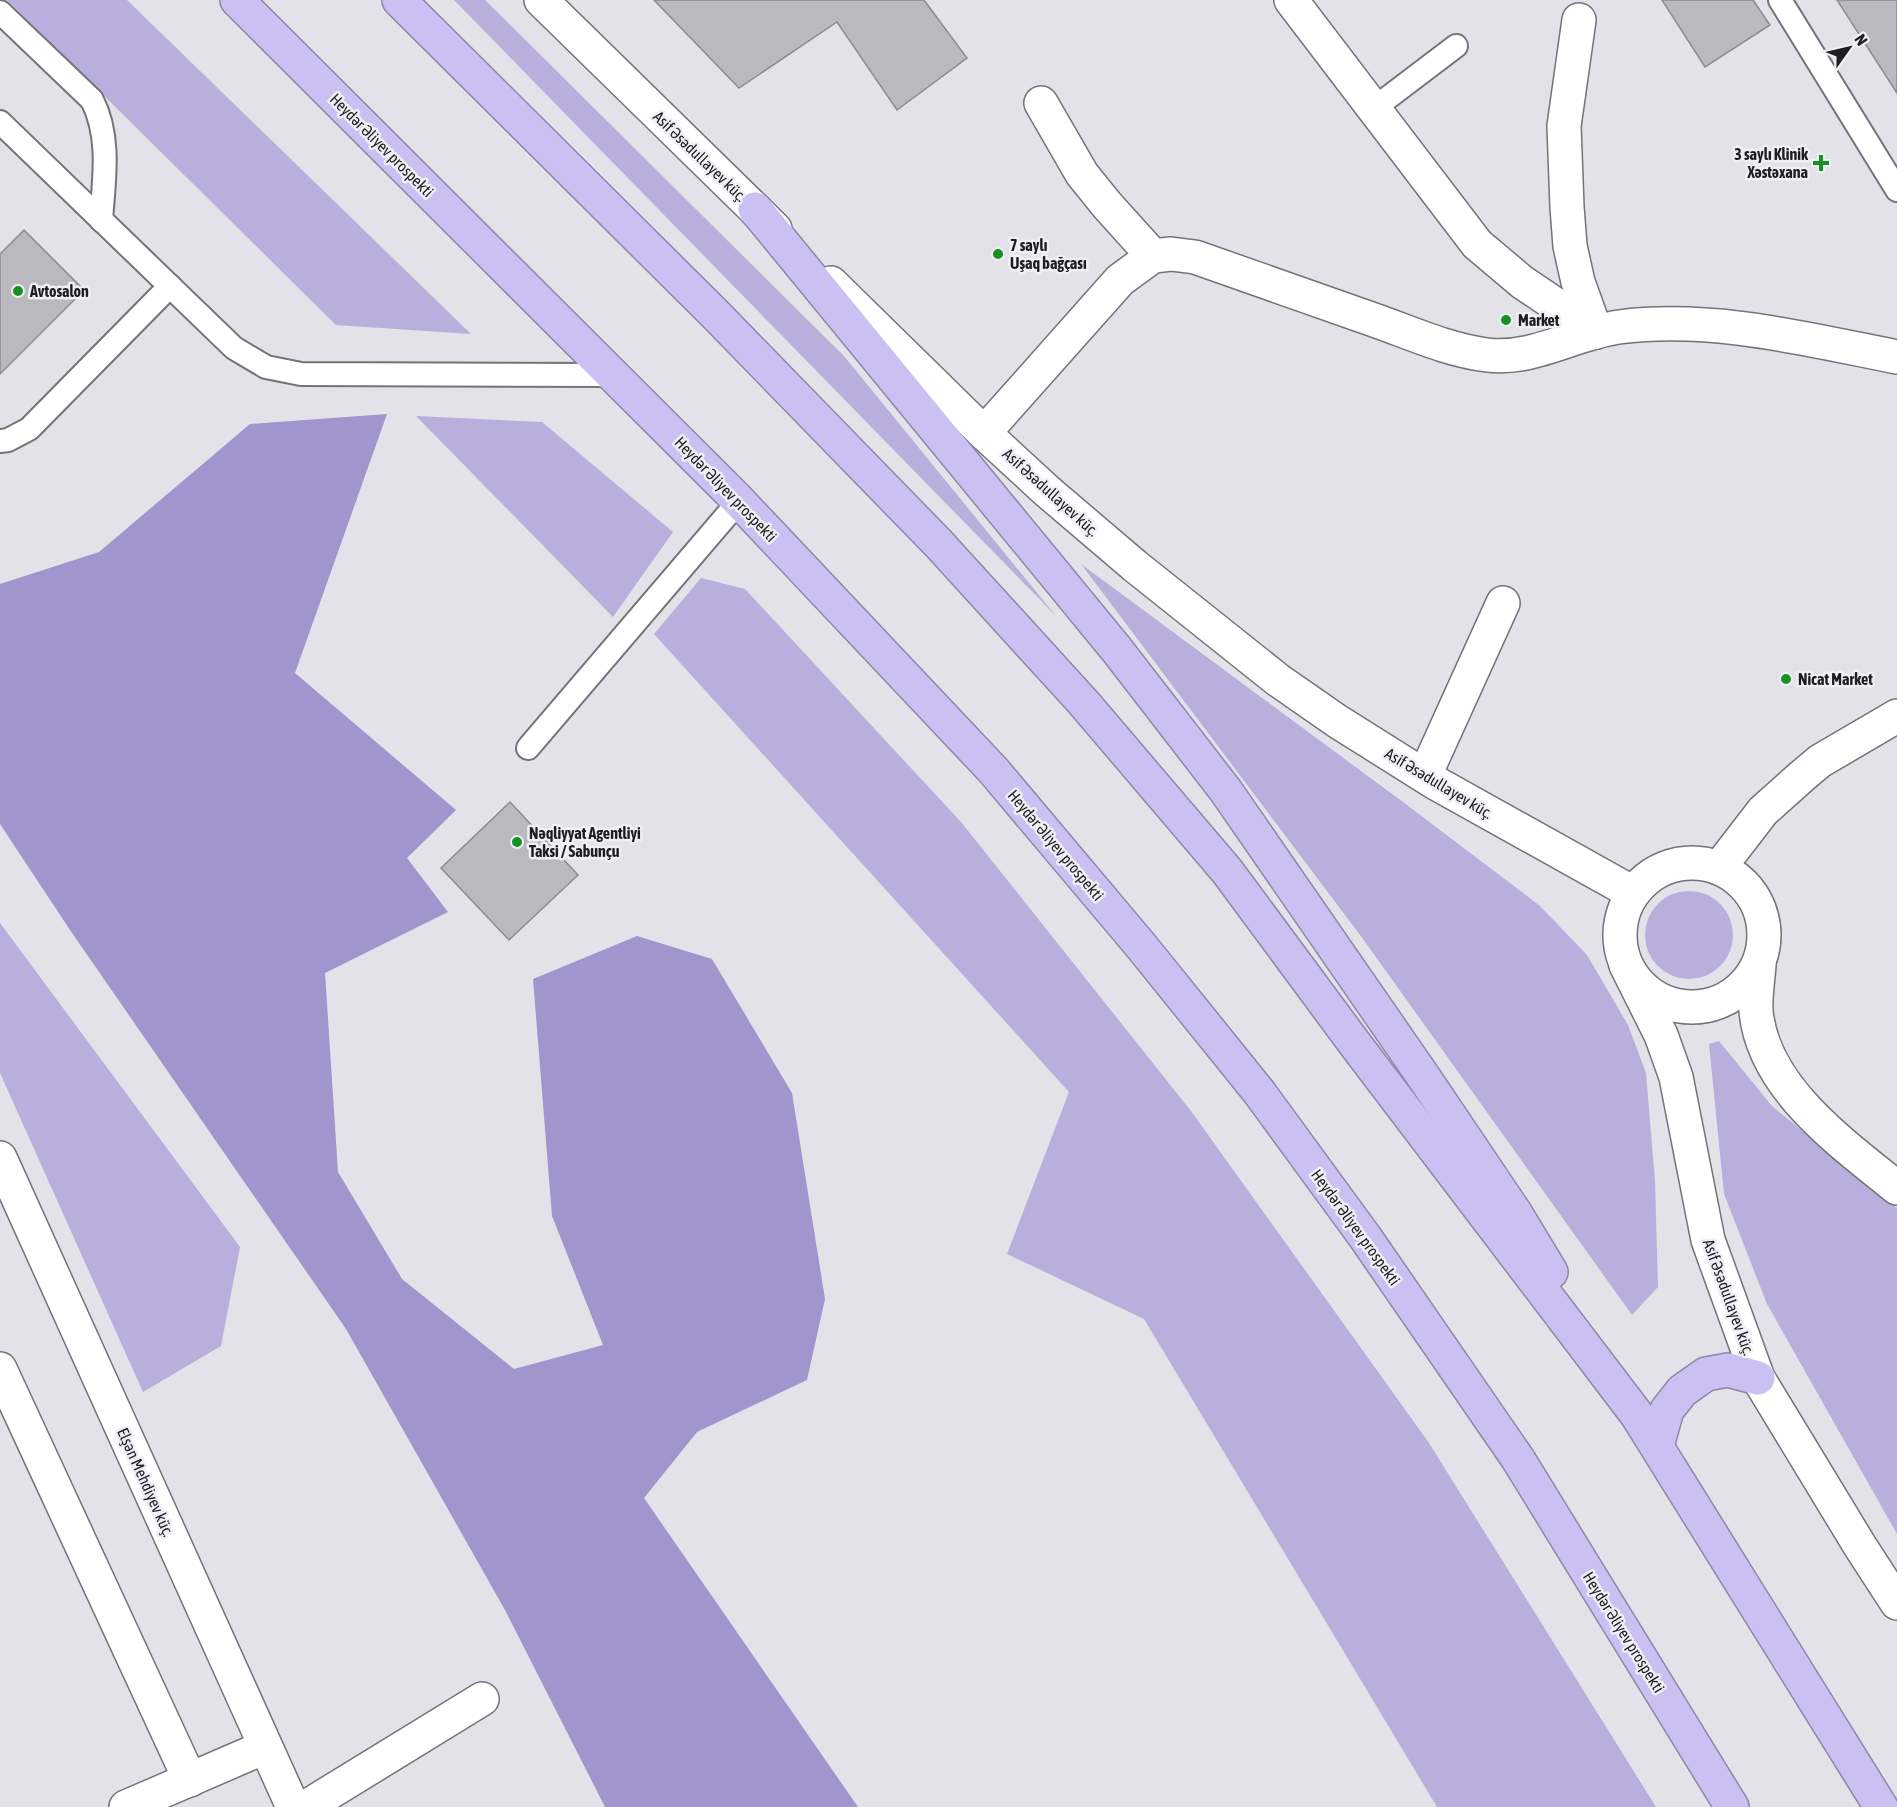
<svg xmlns="http://www.w3.org/2000/svg" width="1897" height="1807" viewBox="0 0 1897 1807" font-family="'Asap Condensed',sans-serif">
	<style>
		.green { fill: #b8afdd }
		.forest { fill: #a195cd }
		.building { fill: #bab9bf; stroke: #8c8b91; stroke-width: 1.5 }
		.lines { fill: none; stroke-linecap: round; stroke-linejoin: round }
		.service-casing { stroke: #747379; stroke-width: 26 }
		.minor-casing { stroke: #747379; stroke-width: 36 }
		.tertiary-casing { stroke: #747379; stroke-width: 36 }
		.secondary-casing { stroke: #747379; stroke-width: 36 }
		.motorway-casing { stroke: #8e87a8; stroke-width: 36 }
		.service { stroke: #fff; stroke-width: 22 }
		.minor { stroke: #fff; stroke-width: 33 }
		.tertiary { stroke: #fff; stroke-width: 33 }
		.secondary { stroke: #fff; stroke-width: 33 }
		.motorway { stroke: #cac0f2; stroke-width: 33 }
		.poi-dot { fill: #179222; stroke: #f0eff6; stroke-width: 2 }
		.labels { text-anchor: middle; dominant-baseline: central; stroke-width: 5; stroke-linejoin: round; paint-order: stroke }
		.street-label { font-size: 16px; fill: #1e1e20; stroke: #f0eff6 }
		.poi-label { font-size: 16px; font-weight: bold; fill: #1e1e20; stroke: #f0eff6; text-anchor: start }
	</style>
	<rect width="100%" height="100%" fill="#e3e2e8"/>
	<g class="green">
		<polygon points="7,0 127,0 471,334 336,325"/>
		<polygon points="454,0 485,0 844,356 1056,616"/>
		<polygon points="416,416 542,422 673,532 613,617"/>
		<polygon points="1081,564 1407,805 1540,906 1587,955 1628,1025 1646,1073 1655,1181 1658,1287 1632,1315 1363,939"/>
		<polygon points="701,578 745,589 961,822 1191,1111 1429,1443 1656,1807 1437,1807 1144,1319 1007,1254 1069,1092 654,634"/>
		<circle cx="1689" cy="935" r="44"/>
		<polygon points="0,923 240,1247 221,1346 143,1392 0,1073"/>
		<polygon points="1719,1041 1772,1106 1897,1208 1897,1534 1767,1304 1724,1194 1709,1044"/>
	</g>
	<polygon class="forest" points="387,414 295,673 456,810 407,858 448,912 325,973 338,1172 402,1279 514,1369 603,1345 552,1216 533,979 637,936 712,959 792,1093 825,1299 807,1380 697,1432 644,1498 858,1807 605,1807 505,1610 346,1329 70,930 0,824 0,584 99,552 250,424"/>
	<g class="building">
		<polygon points="654,0 924,0 967,58 897,110 837,22 739,88"/>
		<polygon points="1662,0 1753,0 1770,25 1705,67"/>
		<polygon points="1837,0 1897,0 1897,93"/>
		<polygon points="24,230 84,290 0,374 0,254"/>
		<polygon points="510,802 578,875 509,940 441,868"/>
	</g>
	<g class="lines">
		<g class="service-casing">
			<g id="service">
				<polyline points="1780,0 1897,190"/>
				<path d="M0 12 92 100C111 137 104 180 101 220"/>
				<polyline points="1373,109 1456,46"/>
				<polyline points="0,122 234,348 266,367 301,374 613,375"/>
				<polyline points="0,441 8,440 29,429 170,286"/>
				<polyline points="528,748 739,501"/>
			</g>
		</g>
		<g class="minor-casing">
			<g id="minor">
				<polyline points="1291,0 1477,244 1522,282 1596,332"/>
				<polyline points="1579,20 1564,126 1567,207 1570,246 1578,282 1596,332"/>
				<polyline points="1041,103 1082,174 1107,205 1153,256"/>
				<path d="M984 433 1120 280 1153 256 1171 254 1195 257C1255 278 1315 299 1374 320 1411 333 1448 350 1487 355 1533 361 1574 333 1619 327 1712 315 1806 339 1897 357"/>
				<polyline points="1425,775 1503,603"/>
				<polyline points="0,1369 190,1780"/>
				<polyline points="126,1807 265,1747"/>
				<polyline points="306,1807 482,1699"/>
			</g>
		</g>
		<g class="tertiary-casing">
			<polyline id="tertiary" points="1719,868 1763,811 1801,777 1820,761 1897,716"/>
		</g>
		<g class="secondary-casing">
			<g id="secondary">
				<polyline points="541,0 775,229"/>
				<polyline points="831,283 984,433 1047,491 1135,566 1278,680 1337,721 1434,782 1633,893"/>
				<circle cx="1692" cy="935" r="72"/>
				<polyline points="1626,965 1661,1035 1676,1077 1708,1240 1758,1378 1860,1546 1897,1603"/>
				<path d="M1759 965C1758 980 1755 996 1756 1011 1763 1088 1842 1143 1897 1188"/>
				<polyline points="0,1158 293,1807"/>
			</g>
		</g>
		<g class="motorway-casing">
			<g id="motorway">
				<polyline points="237,0 739,501 993,770 1142,947 1259,1092 1365,1237 1518,1459 1732,1807"/>
				<polyline points="399,0 716,315 939,544 1083,702 1227,871 1355,1044 1637,1415 1881,1807"/>
				<polyline points="755,209 1117,650 1226,791 1423,1076 1516,1214 1551,1272"/>
				<polyline points="1657,1446 1667,1410 1682,1391 1706,1374 1728,1370 1758,1378"/>
			</g>
		</g>
		<use href="#service" class="service"/>
		<use href="#minor" class="minor"/>
		<use href="#tertiary" class="tertiary"/>
		<use href="#secondary" class="secondary"/>
		<use href="#motorway" class="motorway"/>
	</g>
	<g class="poi-dot">
		<path d="M1818 154h6v6h6v6h-6v6h-6v-6h-6v-6h6z"/>
		<circle cx="998" cy="254" r="6"/>
		<circle cx="18" cy="291" r="6"/>
		<circle cx="1506" cy="320" r="6"/>
		<circle cx="1786" cy="679" r="6"/>
		<circle cx="517" cy="842" r="6"/>
	</g>
	<g class="labels">
		<g class="street-label">
			<text transform="translate(382 145) rotate(45)">Heydər Əliyev prospekti</text>
			<text transform="translate(700 156) rotate(44)">Asif Əsədullayev küç.</text>
			<text transform="translate(726 489) rotate(46)">Heydər Əliyev prospekti</text>
			<text transform="translate(1051 492) rotate(42)">Asif Əsədullayev küç.</text>
			<text transform="translate(1439 783) rotate(31)">Asif Əsədullayev küç.</text>
			<text transform="translate(1056 845) rotate(50)">Heydər Əliyev prospekti</text>
			<text transform="translate(1356 1227) rotate(54)">Heydər Əliyev prospekti</text>
			<text transform="translate(1729 1297) rotate(70)">Asif Əsədullayev küç.</text>
			<text transform="translate(146 1482) rotate(66)">Elşən Mehdiyev küç.</text>
			<text transform="translate(1624 1632) rotate(58)">Heydər Əliyev prospekti</text>
		</g>
		<g class="poi-label">
			<text x="1808" y="154" text-anchor="end">3 saylı Klinik<tspan x="1808" dy="18">Xəstəxana</tspan></text>
			<text x="1010" y="245">7 saylı<tspan x="1010" dy="18">Uşaq bağçası</tspan></text>
			<text x="30" y="291">Avtosalon</text>
			<text x="1518" y="320">Market</text>
			<text x="1798" y="679">Nicat Market</text>
			<text x="529" y="833">Nəqliyyat Agentliyi<tspan x="529" dy="18">Taksi / Sabunçu</tspan></text>
		</g>
	</g>
	<g transform="translate(1849 48) rotate(56)" stroke="#f0eff6" stroke-width="4.5" paint-order="stroke">
	<path d="M0-4.5L10 22L0 15L-10 22Z" fill="#1e1e20"/>
	<text y="-9" font-size="16" font-weight="bold" text-anchor="middle" fill="#1e1e20">N</text>
	</g>
</svg>
